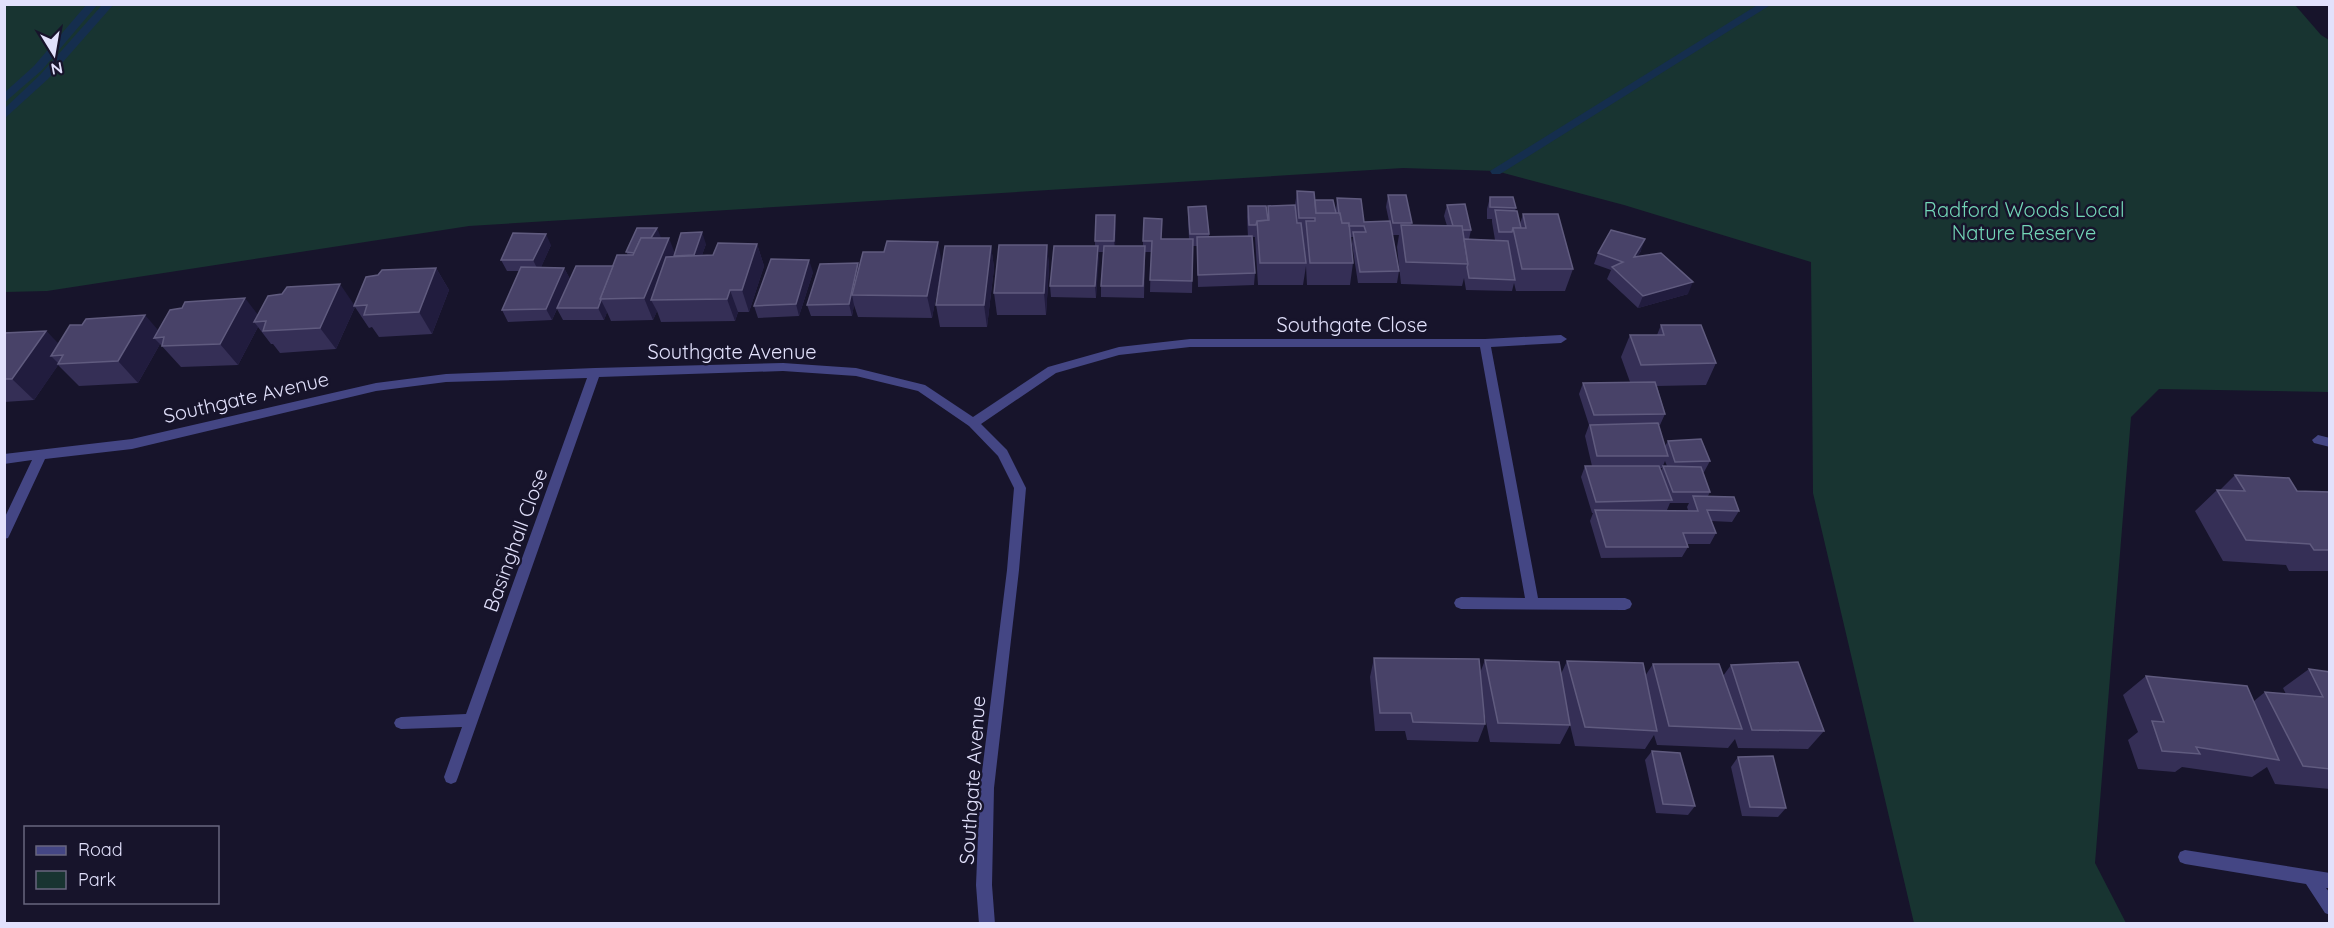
<svg xmlns="http://www.w3.org/2000/svg" width="2334" height="928" viewBox="0 0 2334 928" font-family="Quicksand,sans-serif">
	<style>
		.green { fill: #183431 }
		.lines { fill: none; stroke-linecap: round; stroke-linejoin: round }
		.stream { fill: #152e4e; fill-rule: evenodd }
		.street { fill: #444684; fill-rule: evenodd }
		.wall { fill: #352f56; fill-rule: evenodd }
		.shaded-wall { fill: #211c3e }
		.building { fill: #484268; stroke: #605b7f; stroke-width: 1.5 }
		.labels { text-anchor: middle; dominant-baseline: central; stroke-width: 5; stroke-linejoin: round; paint-order: stroke }
		.park-label { font-size: 20px; fill: #73d6b7; stroke: #17142b }
		.street-label { font-size: 20px; fill: #e2e1fc; stroke: #17142b }
	</style>
	<rect width="100%" height="100%" fill="#17142b"/>
	<polygon class="green" points="4,5 2295,5 2321,35 2329,40 2329,392 2159,389 2131,417 2095,863 2126,923 1914,923 1813,493 1811,262 1624,205 1496,171 1403,168 469,226 47,291 5,292"/>
	<g class="lines">
		<g class="stream">
			<polygon points="87,4 98,4 42,70 4,103 4,93 34,66"/>
			<polygon points="103,4 114,4 48,79 4,119 4,109 40,75"/>
			<polygon points="1759,4 1772,4 1500,174 1492,174 1490,171"/>
		</g>
		<g class="street">
			<polygon points="1561,335 1567,339 1561,343 1491,347 1538,598 1625,598 1630,600 1632,604 1630,608 1625,610 1461,609 1456,607 1454,603 1456,599 1461,597 1525,598 1480,347 1190,347 1119,355 1056,373 981,424 1007,450 1026,488 1019,570 994,788 992,885 995,924 979,924 976,885 980,788 1007,570 1014,488 998,456 969,426 918,391 856,376 783,371 599,377 458,777 456,782 451,784 446,782 444,777 462,727 401,729 396,727 394,723 396,719 401,717 466,714 587,378 446,382 376,391 132,449 45,459 10,534 8,538 4,539 4,519 32,460 4,464 4,454 132,439 376,383 446,374 595,368 783,363 856,368 925,385 973,417 1048,367 1119,347 1190,339 1485,339"/>
			<polygon points="2318,435 2330,438 2330,447 2314,443 2312,440"/>
			<polygon points="2185,850 2330,873 2330,888 2326,888 2330,893 2330,915 2325,913 2306,884 2185,864 2180,862 2178,857 2180,852"/>
		</g>
	</g>
	<g class="wall">
		<polygon points="1297,191 1336,210 1337,198 1364,222 1389,221 1386,207 1388,195 1412,223 1411,225 1447,226 1444,216 1447,205 1471,230 1469,239 1495,240 1492,222 1492,219 1487,219 1487,209 1490,197 1516,208 1515,211 1520,224 1523,214 1573,269 1565,291 1516,291 1514,283 1512,291 1466,290 1464,278 1462,286 1401,284 1397,247 1399,235 1392,235 1399,271 1397,283 1358,283 1352,244 1353,237 1350,237 1353,263 1350,285 1307,285 1306,266 1303,285 1258,285 1255,237 1252,237 1255,273 1254,285 1198,287 1197,246 1193,246 1192,293 1150,292 1151,252 1145,252 1144,298 1101,297 1101,286 1103,252 1098,252 1096,298 1051,297 1050,286 1095,246 1095,241 1115,215 1115,246 1143,246 1143,241 1161,239 1189,239 1188,219 1188,207 1209,234 1209,237 1248,237 1247,217 1248,206 1267,217 1268,206 1295,205"/>
		<polygon points="661,238 675,253 706,244 702,255 713,255 757,244 764,266 749,312 738,312 735,321 661,322 657,311 653,320 611,321 607,312 604,320 563,320 557,309 552,320 508,322 502,310 519,271 507,271 501,260 551,245 541,267 564,268 570,279 613,266 628,255 626,252"/>
		<polygon points="1047,245 1049,267 1046,315 997,315 994,293"/>
		<polygon points="991,246 994,268 987,327 940,327 936,305"/>
		<polygon points="1641,251 1637,257 1688,294 1638,308 1607,279 1611,270 1594,264 1598,253"/>
		<polygon points="858,263 859,267 942,264 932,318 858,317 854,305 852,316 811,316 807,305"/>
		<polygon points="436,268 449,290 432,334 379,337 372,327 369,328 355,307 336,349 280,353 273,344 271,344 258,327 238,365 181,367 160,344 138,383 79,386 58,365 34,400 4,402 4,333 46,331 58,344 158,330 258,315 354,304"/>
		<polygon points="813,272 799,316 758,318 754,306"/>
		<path d="M1661 325 1716 363 1706 385 1657 386 1665 414 1660 425H1658L1665 446 1668 441 1710 461 1704 472H1703L1710 492 1708 496 1739 511 1732 522 1711 521 1716 533 1710 544H1687L1688 547 1682 557 1601 558 1590 521 1593 513H1592L1581 477 1585 466H1592L1585 436 1589 425 1579 394 1583 383 1630 382 1621 357 1630 335H1657ZM1665 461 1667 466H1663L1661 471 1660 468H1662ZM1670 503H1689L1687 507 1688 510H1667Z"/>
		<polygon points="2235,475 2297,491 2330,492 2330,571 2289,571 2286,565 2223,561 2195,511 2217,490 2220,490"/>
		<polygon points="1374,658 1480,673 1485,660 1561,674 1567,661 1645,676 1653,664 1723,676 1731,665 1824,731 1808,749 1738,748 1735,739 1728,748 1657,745 1654,735 1645,749 1575,746 1570,725 1560,744 1490,742 1483,707 1485,724 1478,742 1407,740 1405,731 1375,731 1370,677"/>
		<polygon points="2309,669 2330,672 2330,789 2275,784 2267,767 2252,777 2182,767 2175,772 2138,769 2128,740 2138,732 2123,695 2146,676 2254,701 2265,692 2286,694 2283,688"/>
		<polygon points="1652,751 1695,806 1688,815 1656,813 1645,760"/>
		<polygon points="1738,757 1786,808 1778,817 1742,816 1731,767"/>
	</g>
	<g class="shaded-wall">
		<polygon points="1115,215 1116,227 1115,252 1114,241"/>
		<polygon points="657,228 662,240 643,254"/>
		<polygon points="702,232 706,244 698,266 694,255"/>
		<polygon points="546,234 551,245 539,272 533,260"/>
		<polygon points="669,238 676,256 651,300 657,311 653,320 644,298"/>
		<polygon points="1645,239 1641,251 1629,269 1634,257"/>
		<polygon points="938,242 942,264 932,318 927,296"/>
		<polygon points="757,244 764,266 749,312 742,290"/>
		<polygon points="1047,245 1049,267 1046,315 1044,293"/>
		<polygon points="991,246 994,268 987,327 984,305"/>
		<polygon points="1098,246 1099,258 1096,298 1095,286"/>
		<polygon points="809,260 813,272 799,316 796,304"/>
		<polygon points="858,263 861,275 852,295 854,305 852,316 849,304"/>
		<polygon points="436,268 449,290 432,334 419,312"/>
		<polygon points="564,268 570,279 552,320 546,309"/>
		<polygon points="1693,282 1688,294 1638,308 1643,296"/>
		<polygon points="340,284 355,306 354,306 355,307 336,349 320,328"/>
		<polygon points="730,290 738,312 735,321 727,299"/>
		<polygon points="245,298 262,320 254,322 258,327 238,365 220,344"/>
		<polygon points="601,300 607,312 604,320 598,308"/>
		<polygon points="145,315 164,337 154,338 160,344 138,383 118,361"/>
		<polygon points="46,331 67,352 63,355 51,356 59,364 34,400 12,379"/>
	</g>
	<g class="building">
		<polygon points="1297,191 1314,192 1316,213 1340,213 1342,223 1349,223 1353,263 1310,263 1306,221 1315,221 1315,218 1299,218"/>
		<polygon points="1388,195 1406,195 1412,223 1393,223"/>
		<polygon points="1490,197 1513,197 1516,208 1490,207"/>
		<polygon points="1337,198 1361,199 1364,222 1390,221 1399,271 1360,272 1353,232 1366,232 1364,226 1349,226 1349,223 1342,223 1340,213 1339,213"/>
		<polygon points="1315,200 1333,200 1336,213 1316,213"/>
		<polygon points="1465,204 1471,230 1462,230 1462,226 1453,226 1447,205"/>
		<polygon points="1295,205 1297,223 1301,223 1306,263 1260,263 1257,221 1269,220 1268,206"/>
		<polygon points="1206,206 1209,234 1190,234 1188,207"/>
		<polygon points="1248,206 1266,206 1268,220 1257,221 1256,225 1249,225"/>
		<polygon points="1495,210 1517,211 1521,228 1513,228 1512,232 1499,232"/>
		<polygon points="1523,214 1558,214 1573,269 1522,269 1513,228 1526,228"/>
		<polygon points="1096,215 1115,215 1114,241 1095,241"/>
		<polygon points="1144,218 1162,219 1161,239 1193,239 1192,281 1150,280 1152,241 1143,241"/>
		<polygon points="1401,225 1462,226 1468,264 1406,262"/>
		<polygon points="637,228 657,228 651,238 641,238 634,253 626,252"/>
		<polygon points="1611,230 1645,239 1634,257 1661,253 1693,282 1643,296 1612,267 1623,262 1598,253"/>
		<polygon points="702,232 694,255 674,256 681,233"/>
		<polygon points="513,233 546,234 533,260 501,260"/>
		<polygon points="1252,236 1255,273 1198,275 1197,237"/>
		<polygon points="641,238 669,238 644,298 600,299 617,255 633,255"/>
		<polygon points="1464,239 1508,241 1515,280 1469,278 1467,267 1468,264"/>
		<polygon points="887,241 938,242 927,296 852,295 863,252 884,252"/>
		<polygon points="718,243 757,244 742,290 730,290 727,299 651,300 666,257 713,255"/>
		<polygon points="999,245 1047,245 1044,293 994,293"/>
		<polygon points="945,246 991,246 984,305 936,305"/>
		<polygon points="1054,246 1098,246 1095,286 1050,286"/>
		<polygon points="1104,246 1145,246 1143,286 1101,286"/>
		<polygon points="771,259 809,260 796,304 754,306"/>
		<polygon points="858,263 849,304 807,305 820,264"/>
		<polygon points="576,266 613,266 600,299 601,300 598,308 557,308"/>
		<polygon points="521,267 564,268 546,309 502,310"/>
		<polygon points="436,268 419,312 364,315 367,305 354,306 366,277 378,275 382,270"/>
		<polygon points="340,284 320,328 263,331 266,321 254,322 268,296 282,294 287,287"/>
		<polygon points="245,298 220,344 162,346 164,337 154,338 170,310 182,308 185,302"/>
		<polygon points="145,315 118,361 58,364 63,355 51,356 70,325 82,325 86,319"/>
		<polygon points="1661,325 1701,325 1716,363 1641,365 1630,335 1664,335"/>
		<polygon points="46,331 12,379 4,379 4,333"/>
		<polygon points="1655,382 1665,414 1594,415 1583,383"/>
		<polygon points="1658,423 1668,456 1597,456 1590,425"/>
		<polygon points="1701,439 1710,461 1675,462 1668,441"/>
		<polygon points="1585,466 1659,466 1672,500 1596,502"/>
		<polygon points="1663,466 1701,467 1710,492 1673,492"/>
		<polygon points="2235,475 2289,478 2297,491 2330,492 2330,550 2314,550 2310,544 2246,540 2217,490 2245,491"/>
		<polygon points="1693,496 1734,497 1739,511 1707,510 1716,533 1683,533 1688,547 1606,547 1595,510 1698,511"/>
		<polygon points="1374,658 1479,659 1485,724 1413,722 1411,713 1380,713"/>
		<polygon points="1485,660 1559,662 1570,725 1498,723"/>
		<polygon points="1567,661 1643,663 1657,731 1585,727"/>
		<polygon points="1798,662 1824,731 1752,730 1731,665"/>
		<polygon points="1653,664 1719,664 1742,729 1669,726"/>
		<polygon points="2309,669 2330,672 2330,769 2303,766 2265,692 2323,697"/>
		<polygon points="2146,676 2247,686 2279,760 2196,747 2200,754 2162,751 2152,721 2164,722"/>
		<polygon points="1652,751 1680,753 1695,806 1663,804"/>
		<polygon points="1773,756 1786,808 1750,807 1738,757"/>
	</g>
	<g class="labels">
		<g class="park-label">
			<text x="2024" y="209">Radford Woods Local<tspan x="2024" dy="23">Nature Reserve</tspan></text>
		</g>
		<g class="street-label">
			<text x="1352" y="324">Southgate Close</text>
			<text x="732" y="351">Southgate Avenue</text>
			<text transform="translate(246 397) rotate(-13)">Southgate Avenue</text>
			<text transform="translate(515 540) rotate(-70)">Basinghall Close</text>
			<text transform="translate(972 780) rotate(-86)">Southgate Avenue</text>
		</g>
	</g>
	<rect width="2334" height="928" fill="none" stroke="#e2e1fc" stroke-width="12"/>
	<rect x="24" y="826" width="195" height="78" fill="#17142b" stroke="#68667f" stroke-width="1.5"/>
	<rect x="36" y="846" width="30" height="9" fill="#444684" stroke="#68667f" stroke-width="1.5"/>
	<text x="78" y="856" font-size="18" fill="#e2e1fc">Road</text>
	<rect x="36" y="871" width="30" height="18" fill="#183431" stroke="#68667f" stroke-width="1.5"/>
	<text x="78" y="886" font-size="18" fill="#e2e1fc">Park</text>
	<g transform="translate(54 54) rotate(169)" stroke="#17142b" stroke-width="4.5" paint-order="stroke">
	<path d="M0-4.5L10 22L0 15L-10 22Z" fill="#e2e1fc"/>
	<text y="-9" font-size="16" font-weight="bold" text-anchor="middle" fill="#e2e1fc">N</text>
	</g>
</svg>
